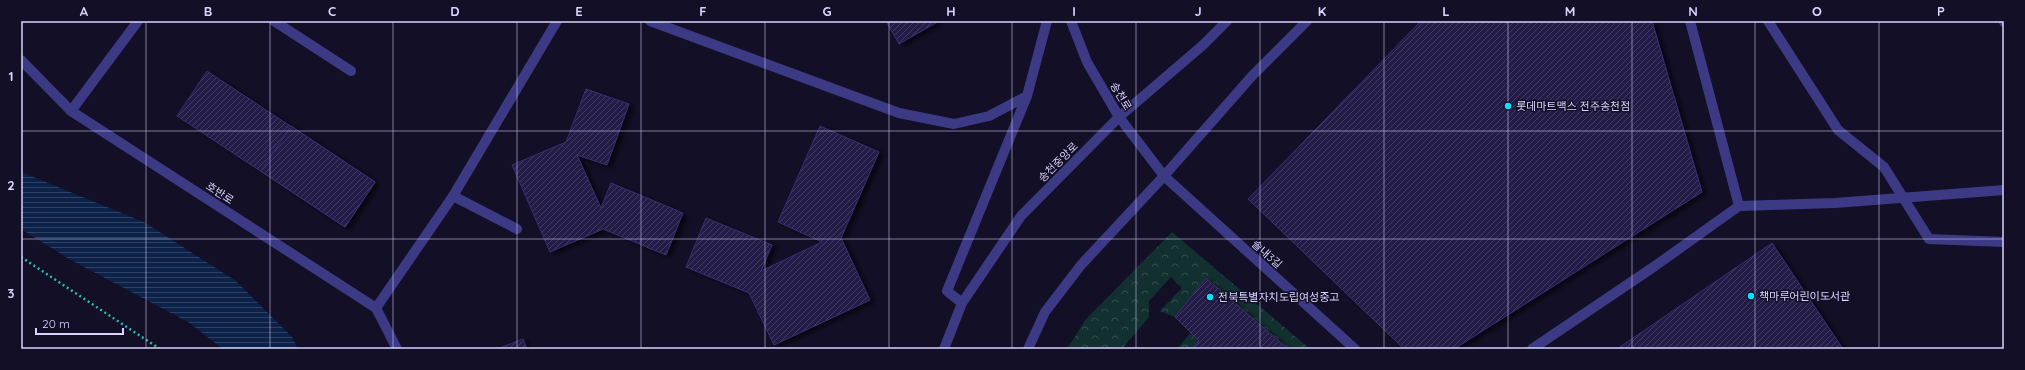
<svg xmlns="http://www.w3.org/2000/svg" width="2025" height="370" viewBox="0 0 2025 370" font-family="Quicksand,'Noto Sans KR',sans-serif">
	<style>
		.forest { fill: url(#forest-crowns) }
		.water { fill: url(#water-rules) }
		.building { fill: url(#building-hatch); stroke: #3b2d73; filter: url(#shadow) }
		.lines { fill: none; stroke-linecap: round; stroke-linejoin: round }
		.path { stroke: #2fb8b0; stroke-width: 2.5; stroke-dasharray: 2 3; stroke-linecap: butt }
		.service { stroke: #3d3a85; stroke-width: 10 }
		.minor { stroke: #3d3a85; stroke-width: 10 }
		.tertiary { stroke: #3d3a85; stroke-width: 10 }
		.grid { fill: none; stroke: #d9d4ff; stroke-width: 1; stroke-opacity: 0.55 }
		.poi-dot { fill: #00e5ff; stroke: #130f26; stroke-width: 1.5 }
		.labels { text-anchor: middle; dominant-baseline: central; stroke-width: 3; stroke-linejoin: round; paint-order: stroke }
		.street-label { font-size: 11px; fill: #d9d4ff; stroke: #130f26 }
		.poi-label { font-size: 11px; fill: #d9d4ff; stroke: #130f26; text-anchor: start }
		.neatline { fill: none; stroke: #d9d4ff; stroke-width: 1.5 }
		.grid-label { font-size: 13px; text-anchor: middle; font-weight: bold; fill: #d9d4ff }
	</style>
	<defs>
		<pattern id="forest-crowns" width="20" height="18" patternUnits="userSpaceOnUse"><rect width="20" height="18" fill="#12302f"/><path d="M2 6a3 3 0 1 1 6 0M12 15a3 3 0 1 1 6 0" fill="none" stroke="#344d4e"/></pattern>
		<pattern id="water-rules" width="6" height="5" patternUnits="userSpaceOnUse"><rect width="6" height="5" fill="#0c2248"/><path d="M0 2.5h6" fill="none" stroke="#2f4163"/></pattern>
		<pattern id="building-hatch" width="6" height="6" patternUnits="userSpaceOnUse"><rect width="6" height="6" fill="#241b47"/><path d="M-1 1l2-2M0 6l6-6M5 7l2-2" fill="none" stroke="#433b63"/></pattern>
		<filter id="shadow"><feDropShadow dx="4.5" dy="2.5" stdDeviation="2" flood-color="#0009"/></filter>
	</defs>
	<rect width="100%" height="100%" fill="#130f26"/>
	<g class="forest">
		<polygon points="1172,232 1310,349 1288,349 1206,278 1175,317 1160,311 1182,288 1171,277 1149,301 1149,317 1122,349 1067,349 1086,319"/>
		<polygon points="1191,332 1199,341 1192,349 1177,349"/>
	</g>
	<polygon class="water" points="21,172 144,222 236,281 292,337 298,349 223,349 188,322 69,259 21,229"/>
	<g class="building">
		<polygon points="886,21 939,21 899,44"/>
		<polygon points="1421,21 1652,21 1702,192 1454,349 1404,349 1248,199"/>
		<polygon points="207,71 375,182 345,227 177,116"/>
		<polygon points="586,89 629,104 607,165 577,155 601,208 611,183 683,213 666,255 603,229 550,252 512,165 566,142"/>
		<polygon points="291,126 375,182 345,227 261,171"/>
		<polygon points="820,126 879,152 841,238 870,300 774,345 749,293 686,267 706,218 772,245 761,271 822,242 778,222"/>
		<polygon points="1772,243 1843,349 1617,349"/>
		<polygon points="1206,278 1288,349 1192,349 1199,341 1175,317"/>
		<polygon points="523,339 527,349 497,349"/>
	</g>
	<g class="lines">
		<polyline class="path" points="21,257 160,349"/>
		<g class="service">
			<polyline points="274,21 351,71"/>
			<polyline points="650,21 899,113 954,124 989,116 1027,96"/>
			<polyline points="1768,21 1838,130 1884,167 1929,239 2004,242"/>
			<polyline points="71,111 138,21"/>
			<polyline points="453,196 517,229"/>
		</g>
		<g class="minor">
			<polyline points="1071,21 1087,62 1119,117 1164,176 1355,349"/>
			<polyline points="2004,21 2004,22"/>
			<polyline points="21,60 71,111 376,308 397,349"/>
			<polyline points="1739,206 1835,203 2004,190"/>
			<polyline points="376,308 453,196 557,21"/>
			<polyline points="1532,349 1655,266 1739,206 1690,21"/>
		</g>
		<g class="tertiary">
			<polyline points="962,303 947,291 1027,96 1047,21"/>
			<polyline points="944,349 962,303 1021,216 1119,117 1203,45 1227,21"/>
			<polyline points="1028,349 1045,312 1081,265 1164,176 1252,76 1307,21"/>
		</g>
	</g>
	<path class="grid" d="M146 21V349M270 21V349M393 21V349M517 21V349M641 21V349M765 21V349M889 21V349M1012 21V349M1136 21V349M1260 21V349M1384 21V349M1508 21V349M1632 21V349M1755 21V349M1879 21V349M21 131H2004M21 239H2004"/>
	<g class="poi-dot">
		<circle cx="1508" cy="106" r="4"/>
		<circle cx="1751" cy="296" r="4"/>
		<circle cx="1210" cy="297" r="4"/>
	</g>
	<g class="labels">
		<g class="street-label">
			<text transform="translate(1121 96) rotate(59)">송천로</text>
			<text transform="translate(1058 162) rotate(-45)">송천중앙로</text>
			<text transform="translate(220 193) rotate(33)">호반로</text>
			<text transform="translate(1267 254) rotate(42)">솔내3길</text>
		</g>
		<g class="poi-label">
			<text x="1516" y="106">롯데마트맥스 전주송천점</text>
			<text x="1759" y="296">책마루어린이도서관</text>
			<text x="1218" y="297">전북특별자치도립여성중고</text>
		</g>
	</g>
	<rect width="2025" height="370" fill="none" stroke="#130f26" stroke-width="44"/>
	<path d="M36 328v6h87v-6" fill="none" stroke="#d9d4ff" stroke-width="2"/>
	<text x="42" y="328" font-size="12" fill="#d9d4ff" stroke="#130f26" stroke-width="3" paint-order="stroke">20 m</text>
	<rect x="22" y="22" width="1981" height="326" class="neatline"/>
	<g class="grid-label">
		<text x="84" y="16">A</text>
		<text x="208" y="16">B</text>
		<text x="332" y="16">C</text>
		<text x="455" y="16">D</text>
		<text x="579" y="16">E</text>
		<text x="703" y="16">F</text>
		<text x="827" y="16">G</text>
		<text x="951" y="16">H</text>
		<text x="1074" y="16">I</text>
		<text x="1198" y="16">J</text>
		<text x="1322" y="16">K</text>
		<text x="1446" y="16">L</text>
		<text x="1570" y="16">M</text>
		<text x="1693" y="16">N</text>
		<text x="1817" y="16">O</text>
		<text x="1941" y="16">P</text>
		<text x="11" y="81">1</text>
		<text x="11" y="190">2</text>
		<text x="11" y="298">3</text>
	</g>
</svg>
